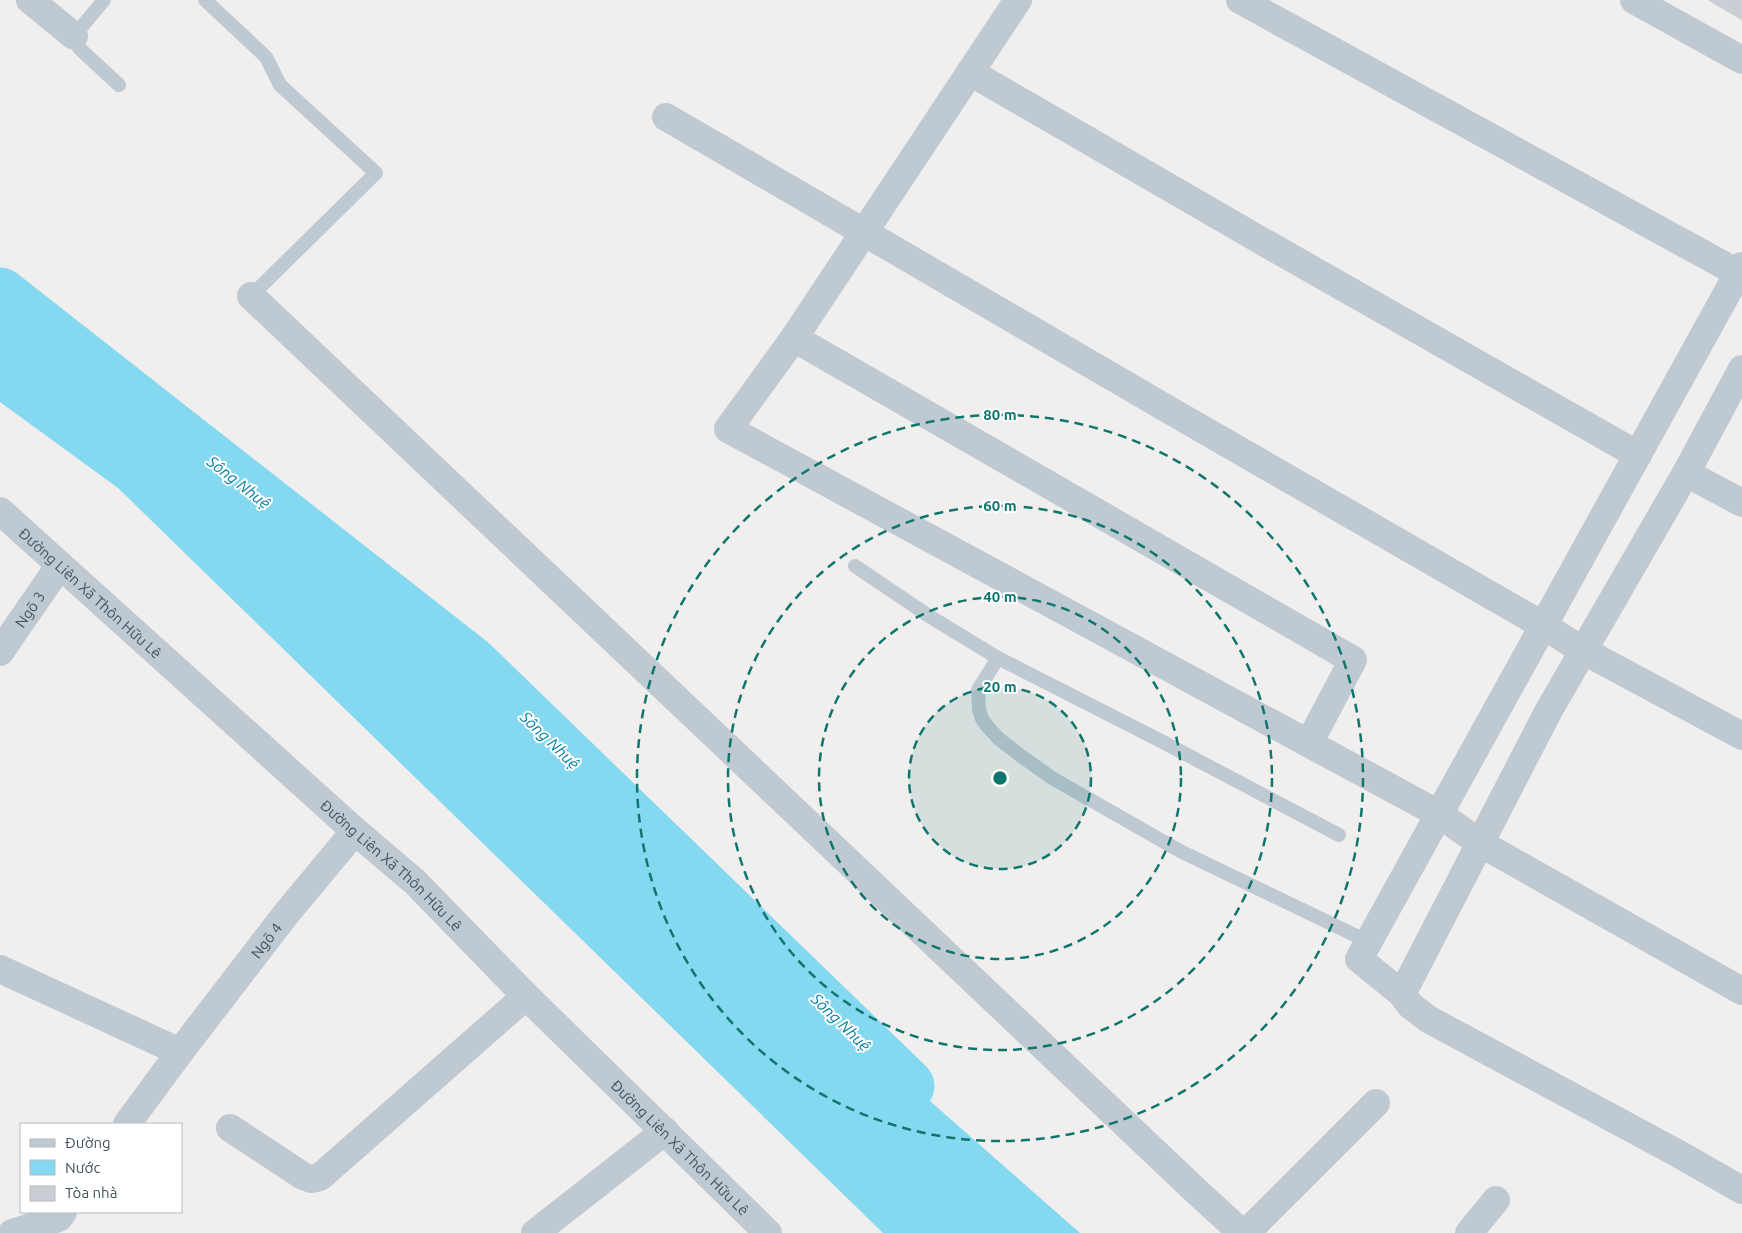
<svg xmlns="http://www.w3.org/2000/svg" width="1742" height="1233" viewBox="0 0 1742 1233" font-family="Ubuntu,sans-serif">
	<style>
		.water { fill: #84d9f1 }
		.lines { fill: none; stroke-linecap: round; stroke-linejoin: round }
		.river { stroke: #84d9f1; stroke-width: 55 }
		.building { fill: #cacdd4; stroke: #d2d4db }
		.service { stroke: #bec9d2; stroke-width: 14 }
		.minor { stroke: #bec9d2; stroke-width: 28 }
		.tertiary { stroke: #bec9d2; stroke-width: 28 }
		.ring { fill: none; stroke: #0f766e; stroke-width: 2.5; stroke-dasharray: 9 6 }
		.labels { text-anchor: middle; dominant-baseline: central; stroke-width: 4; stroke-linejoin: round; paint-order: stroke }
		.street-label { font-size: 15px; fill: #45525d; stroke: #fff }
		.water-label { font-size: 16px; font-style: italic; fill: #047ea2; stroke: #fff }
		.centre { fill: #0f766e; stroke: #fff; stroke-width: 2.5 }
		.ring-label { font-size: 15px; text-anchor: middle; font-weight: bold; fill: #0f766e; stroke: #fff; stroke-width: 4; stroke-linejoin: round; paint-order: stroke }
	</style>
	<rect width="100%" height="100%" fill="#f1eeee"/>
	<polygon class="water" points="0,282 1080,1233 883,1233 118,488 0,402"/>
	<g class="lines">
		<polyline class="river" points="0,295 471,664 907,1086"/>
	</g>
	<polygon class="building" points="1708,0 1742,0 1742,20"/>
	<g class="lines">
		<g class="service">
			<polyline points="104,0 74,36 79,48 119,85"/>
			<polyline points="205,0 266,57 280,85 376,173 251,296"/>
			<polyline points="855,566 929,616 998,658"/>
			<polyline points="1339,835 1159,740 998,658 978,690 979,710 982,719 988,727 999,739 1021,756 1052,778 1180,851 1369,942"/>
		</g>
		<g class="minor">
			<polyline points="30,0 74,36"/>
			<polyline points="1018,0 794,338 728,429 1439,814 1480,843 1742,991"/>
			<polyline points="1240,0 1738,273"/>
			<polyline points="1634,0 1742,60"/>
			<polyline points="970,72 1260,240 1638,455"/>
			<polyline points="666,117 1164,407 1544,626 1582,650 1742,736"/>
			<polyline points="1742,266 1359,959 1402,994 1410,1005 1428,1019 1677,1153 1742,1190"/>
			<polyline points="251,296 1196,1191 1242,1233"/>
			<polyline points="794,338 1353,660 1309,743"/>
			<polyline points="1686,473 1742,503"/>
			<path id="s1" d="M0 652 60 565"/>
			<polyline points="0,969 180,1052 127,1124"/>
			<polyline points="1402,994 1549,710 1686,473 1742,369"/>
			<path id="s2" d="M180 1052 286 914 355 831"/>
			<polyline points="230,1128 303,1176 311,1179 320,1177 526,996"/>
			<polyline points="12,1233 59,1218 63,1212"/>
			<polyline points="535,1233 665,1131"/>
			<polyline points="1246,1233 1376,1103"/>
			<polyline points="1469,1233 1496,1200"/>
		</g>
		<path class="tertiary" id="s3" d="M0 511 355 831 415 882 526 996 768 1233"/>
	</g>
	<circle cx="1000" cy="778" r="91" fill="#0f766e" fill-opacity=".12"/>
	<g class="ring">
		<circle cx="1000" cy="778" r="91"/>
		<circle cx="1000" cy="778" r="181"/>
		<circle cx="1000" cy="778" r="272"/>
		<circle cx="1000" cy="778" r="363"/>
	</g>
	<g class="labels">
		<g class="street-label">
			<text stroke="none"><textPath href="#s3" startOffset="122">Đường Liên Xã Thôn Hữu Lê</textPath></text>
			<text stroke="none"><textPath href="#s1" startOffset="52">Ngõ 3</textPath></text>
			<text stroke="none"><textPath href="#s3" startOffset="528">Đường Liên Xã Thôn Hữu Lê</textPath></text>
			<text stroke="none"><textPath href="#s2" startOffset="141">Ngõ 4</textPath></text>
			<text stroke="none"><textPath href="#s3" startOffset="932">Đường Liên Xã Thôn Hữu Lê</textPath></text>
		</g>
		<g class="water-label">
			<text transform="translate(239 482) rotate(38)">Sông Nhuệ</text>
			<text transform="translate(550 740) rotate(44)">Sông Nhuệ</text>
			<text transform="translate(841 1022) rotate(44)">Sông Nhuệ</text>
		</g>
	</g>
	<circle cx="1000" cy="778" r="8" class="centre"/>
	<g class="ring-label">
		<text x="1000" y="420">80 m</text>
		<text x="1000" y="511">60 m</text>
		<text x="1000" y="602">40 m</text>
		<text x="1000" y="692">20 m</text>
	</g>
	<rect x="20" y="1123" width="162" height="90" fill="#ffffff" stroke="#b5babe"/>
	<rect x="30" y="1139" width="25" height="8" fill="#bec9d2" stroke="#b5babe"/>
	<text x="65" y="1148" font-size="15" fill="#45525d">Đường</text>
	<rect x="30" y="1160" width="25" height="15" fill="#84d9f1" stroke="#b5babe"/>
	<text x="65" y="1173" font-size="15" fill="#45525d">Nước</text>
	<rect x="30" y="1186" width="25" height="15" fill="#cacdd4" stroke="#b5babe"/>
	<text x="65" y="1198" font-size="15" fill="#45525d">Tòa nhà</text>
</svg>
